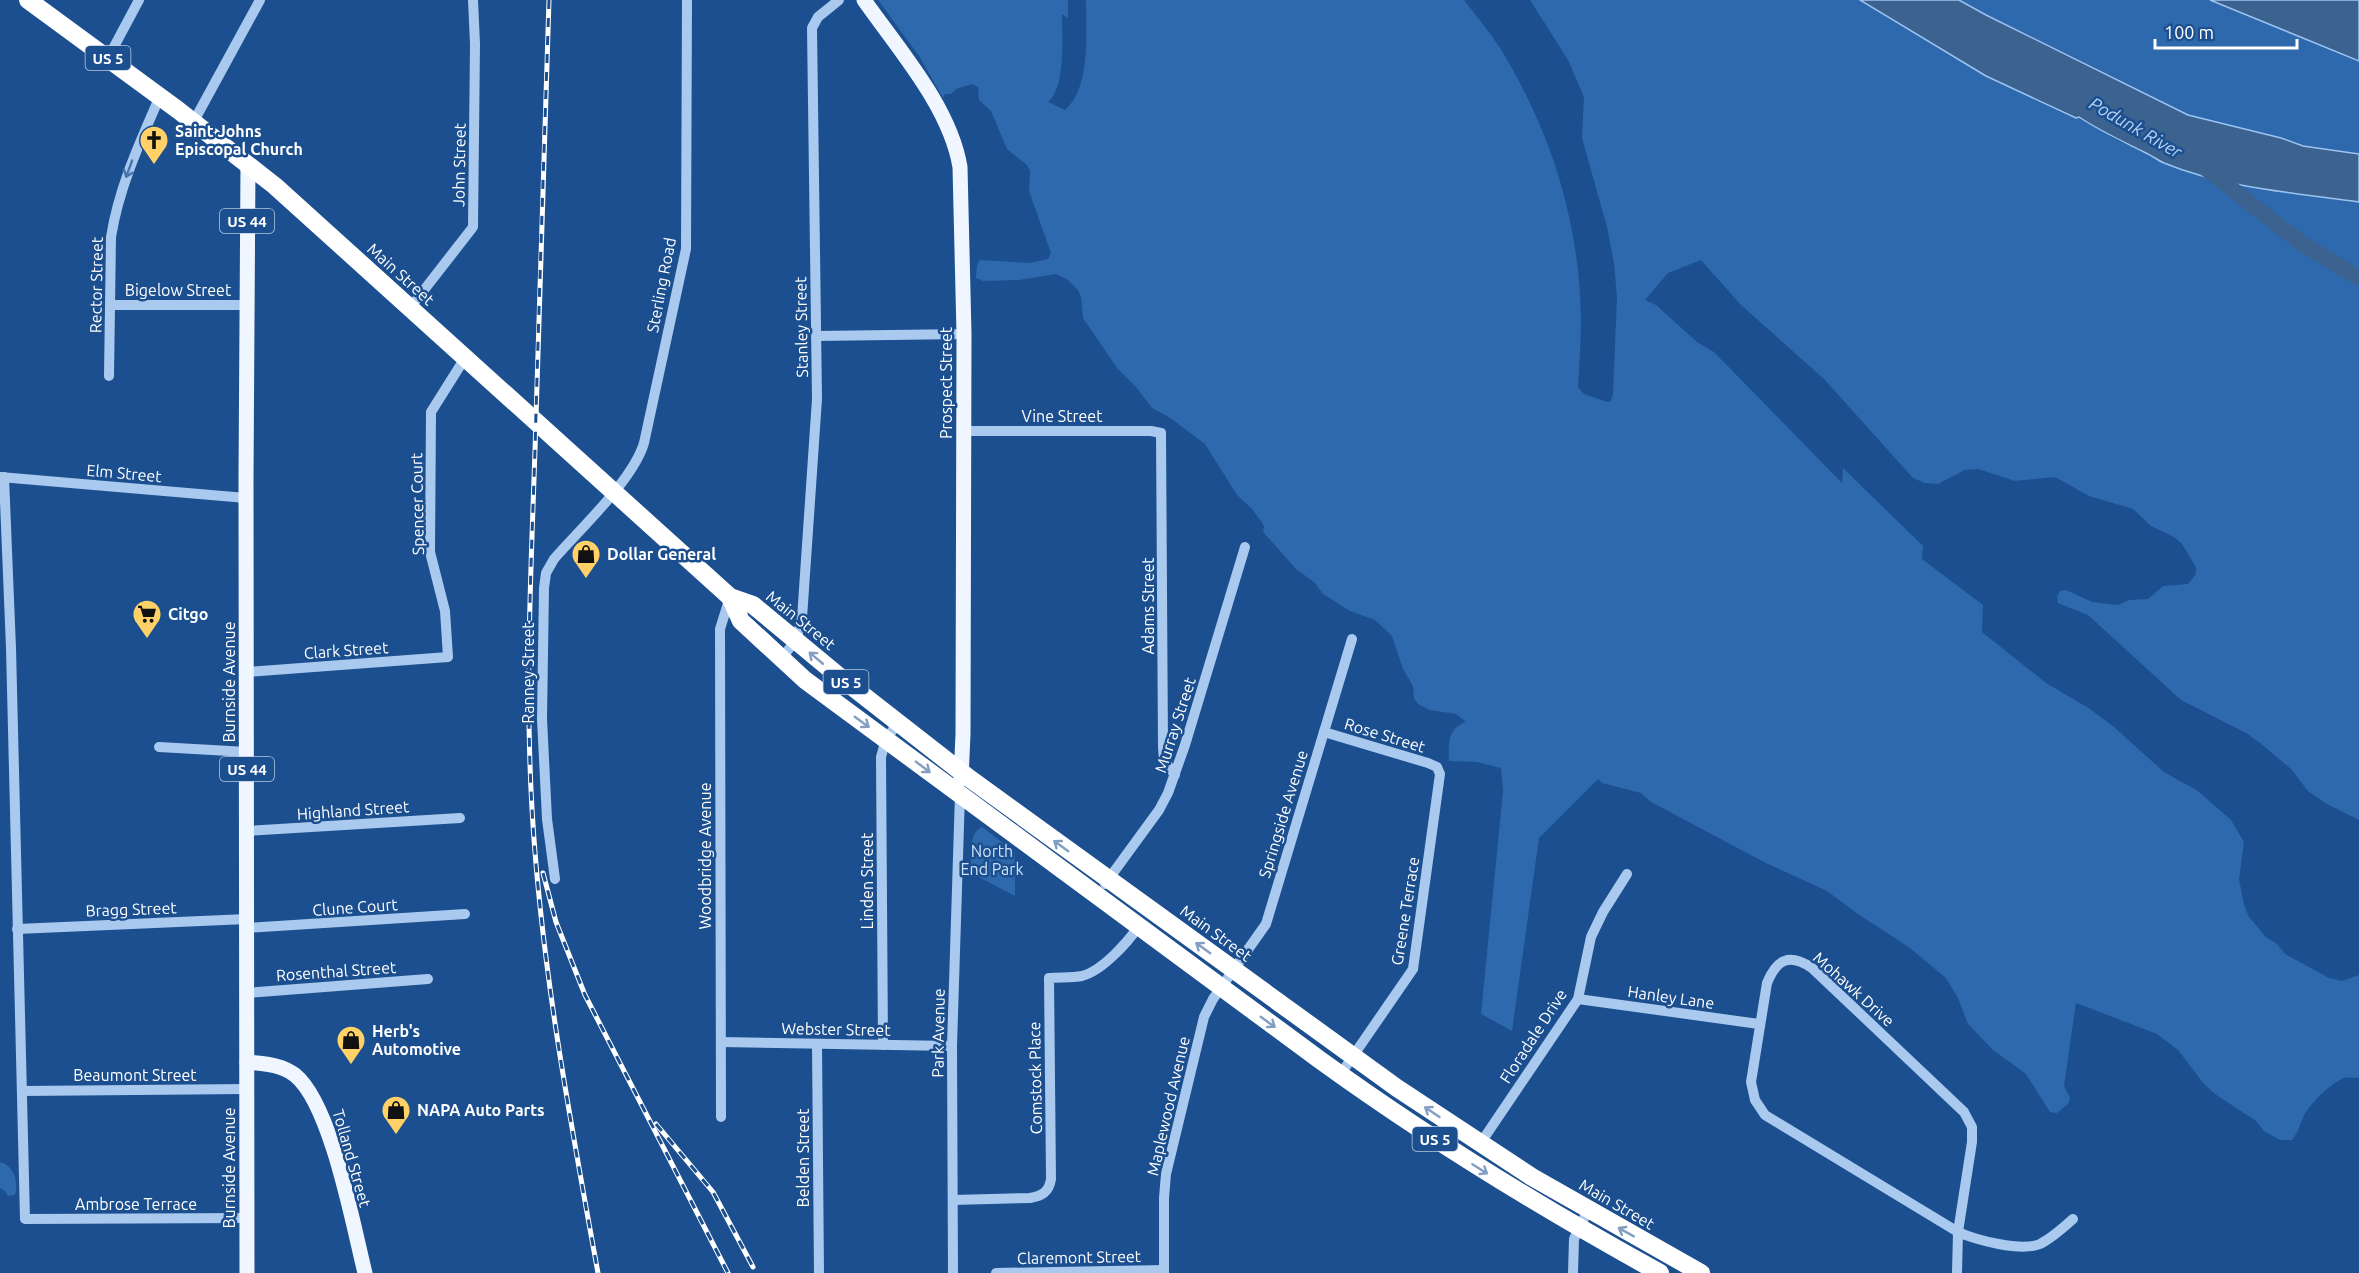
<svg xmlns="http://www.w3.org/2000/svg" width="2359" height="1273" viewBox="0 0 2359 1273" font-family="Ubuntu,sans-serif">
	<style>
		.green { fill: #2e69ad }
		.water { fill: #3c6290; stroke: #9cc4f0; stroke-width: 1.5 }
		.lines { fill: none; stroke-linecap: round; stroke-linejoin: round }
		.river { stroke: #3c6290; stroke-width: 16 }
		.minor { stroke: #a9c9ee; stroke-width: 10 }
		.major { stroke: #f0f6ff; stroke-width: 15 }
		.highway { stroke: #fff; stroke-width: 18 }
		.rail-casing { stroke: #fff; stroke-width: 5 }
		.rail { stroke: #1b4f8f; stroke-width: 3; stroke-dasharray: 9; stroke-linecap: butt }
		.oneway { stroke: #4674ac }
		.oneway2 { stroke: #829ec1 }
		.labels { text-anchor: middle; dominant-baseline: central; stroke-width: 5; stroke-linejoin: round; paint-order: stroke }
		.shield { fill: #1b4f8f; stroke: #bbcadd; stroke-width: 1.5 }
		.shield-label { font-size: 15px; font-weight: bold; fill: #fff }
		.poi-label { font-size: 16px; font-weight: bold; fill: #fff; stroke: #1b4f8f; text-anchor: start }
		.street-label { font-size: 16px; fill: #fff; stroke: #1b4f8f }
		.park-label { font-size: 16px; fill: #cfe3fa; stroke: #1b4f8f }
		.water-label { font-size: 18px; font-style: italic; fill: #b5d3f5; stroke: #1b4f8f }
	</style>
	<rect width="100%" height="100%" fill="#1b4f8f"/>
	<g class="green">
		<path d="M878 0H1068V18L1062 14C1062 36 1066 88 1048 102L1065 110C1091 88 1086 32 1086 0H1464C1476 16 1489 31 1500 48 1546 122 1575 207 1580 295 1582 325 1580 356 1578 387L1584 394 1607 402 1611 401 1613 394 1617 297 1614 263 1607 227 1582 138 1584 97 1568 60 1530 0H1860L1986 76 2076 118 2079 117 2118 141 2146 152 2163 162 2193 173 2253 187 2359 202V820L2325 803 2308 791 2291 769 2260 743 2246 733 2181 700 2088 615 2058 603 2057 596 2060 591 2066 590 2092 602 2118 605 2129 600 2148 599 2163 586 2188 584 2196 574V567L2182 544 2174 537 2151 526 2133 509 2089 496 2055 477 2015 481 1978 469 1965 470 1938 484 1925 483 1913 478 1825 380 1740 304 1701 260 1668 273 1645 300 1656 305 1697 342 1714 352 1842 483 1843 468 1923 546 1922 559 1983 605 1982 632 2046 683 2090 709 2114 727 2164 772 2198 791 2231 820 2244 842 2239 879 2244 905 2249 917 2266 937 2277 944 2285 954 2329 978 2342 981 2359 975V1078C2355 1078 2349 1077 2344 1078 2332 1082 2307 1106 2303 1118 2299 1127 2298 1132 2292 1140H2280L2264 1131 2256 1121 2215 1094 2204 1084 2178 1050 2157 1034 2076 1003 2064 1086 2070 1098 2068 1104 2057 1113 2050 1112 2026 1074 1993 1050 1968 1024 1958 998 1946 978 1910 948 1858 914 1827 891 1766 863 1651 802 1641 793 1602 783 1598 779 1539 838 1512 1031 1481 1014 1503 791 1501 768 1477 762 1449 761C1448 744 1448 728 1466 722L1456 714 1430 710 1418 704 1414 698 1413 686 1403 669 1392 636 1375 620 1350 611 1323 594 1315 583 1296 569 1263 532 1264 526 1261 521 1251 508 1237 495 1205 444 1169 417 1152 408 1136 387 1117 368 1083 318 1081 297 1078 290 1068 280 1056 274 1019 280 983 281 976 278 977 265 980 260 1029 263 1048 259 1051 253 1029 191 1030 171 1027 165 1007 149 991 111 979 100 978 87 972 84 956 89 951 94H945L943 98 919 56Z"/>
		<polygon points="1959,0 2210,0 2359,61 2359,154 2303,146 2281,138 2188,115 1986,15"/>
		<path d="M982 827 1015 852V896L971 873C971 858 967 834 982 827Z"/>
		<path d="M0 1162C14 1165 19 1183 15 1195L8 1196 4 1190 0 1188Z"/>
	</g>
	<g class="water">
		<path d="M1860 0H1959L1986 15 2188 115 2281 138 2303 146 2359 154V202C2295 193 2225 188 2164 163 2157 160 2151 155 2144 152 2122 141 2100 131 2079 117L2076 118 1986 76Z"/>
		<polygon points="2210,0 2359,0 2359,61"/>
	</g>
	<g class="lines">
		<polyline class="river" points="2204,167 2301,243 2359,278"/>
		<g class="minor">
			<polyline points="108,58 139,0"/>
			<polyline points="194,121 260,0"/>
			<polyline points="111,305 246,305"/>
			<polyline points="410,308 473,227 475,44 473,0"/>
			<polyline points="816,336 964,334"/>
			<path d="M109 376 111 237C119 187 140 142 160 96"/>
			<polyline points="964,431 1151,431 1161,433 1163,747 1164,760 1175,775"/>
			<polyline points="0,477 246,498"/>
			<polyline points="4,477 11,648 25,1219 247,1218"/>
			<polyline points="781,659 796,640 802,618 817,399 812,28 818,17 839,0"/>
			<polyline points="247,672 448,657 445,611 430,552 431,412 465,358"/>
			<polyline points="1324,732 1428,763 1437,767 1440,774 1413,969 1340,1075"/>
			<polyline points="159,747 247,752"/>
			<polyline points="247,831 460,818"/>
			<path d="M555 879 547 819 542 719 544 588 546 573 554 559C580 529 633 480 644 443L686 249 687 0"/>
			<polyline points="1105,884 1159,810 1168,793 1185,745 1245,547"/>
			<polyline points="246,928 465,914"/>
			<polyline points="17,929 247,919"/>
			<polyline points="246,993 428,979"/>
			<polyline points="1578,999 1759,1024"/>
			<polyline points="721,1042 952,1046"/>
			<polyline points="817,1044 819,1273"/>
			<polyline points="883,1045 881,757 886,739 898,723"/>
			<polyline points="22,1091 247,1089"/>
			<polyline points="721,1117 720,629 730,597"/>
			<polyline points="1480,1144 1578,999 1591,937 1603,912 1627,874"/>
			<path d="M953 1200 1030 1198C1042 1196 1049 1192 1051 1179L1049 978C1060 977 1072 978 1082 976 1102 971 1127 943 1139 926"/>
			<polyline points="953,1273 952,1046 960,794"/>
			<polyline points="996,1273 1164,1270"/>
			<polyline points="1164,1273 1164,1198 1166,1174 1204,1017 1213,999 1266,924 1352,639"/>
			<polyline points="1573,1273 1574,1239 1588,1210"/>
			<path d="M1957 1273 1958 1232 1972 1142V1127L1964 1112 1812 968C1789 953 1777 959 1767 983L1751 1082 1755 1100 1765 1115 1958 1232C1976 1240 2021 1252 2040 1244 2052 1238 2063 1228 2073 1219"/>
		</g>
		<g class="major">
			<path d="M864 0C899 50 950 107 960 167L964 334 963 734 961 779"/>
			<path d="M247 1062C264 1064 281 1064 295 1075 331 1104 353 1225 365 1273"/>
			<polyline points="247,1273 246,477 248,164"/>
		</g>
		<g class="highway">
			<polyline points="28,0 178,110 275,186 730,597 753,605 841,678 969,778 1397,1088 1532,1177 1701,1273"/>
			<path d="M730 597 741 621 805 680 1320 1060C1429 1139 1542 1208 1660 1273"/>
		</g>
		<g class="rail-casing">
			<g id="rail">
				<path d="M549 0C544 150 539 300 535 450 531 569 525 689 532 809 541 966 570 1119 598 1273"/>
				<polyline points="543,873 556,922 585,995 728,1273"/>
				<polyline points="656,1124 713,1192 753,1267"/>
			</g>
		</g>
		<use href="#rail" class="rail"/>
	</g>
	<defs><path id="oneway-shaft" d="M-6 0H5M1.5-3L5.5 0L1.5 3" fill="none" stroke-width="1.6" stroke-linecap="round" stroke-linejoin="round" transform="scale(1.5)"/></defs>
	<use class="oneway" href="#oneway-shaft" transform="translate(129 169) rotate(110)"/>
	<g class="oneway2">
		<use href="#oneway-shaft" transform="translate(816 658) rotate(-140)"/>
		<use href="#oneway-shaft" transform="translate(862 722) rotate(36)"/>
		<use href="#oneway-shaft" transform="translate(923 767) rotate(37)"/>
		<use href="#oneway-shaft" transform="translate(1061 846) rotate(-144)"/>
		<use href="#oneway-shaft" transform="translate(1203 948) rotate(-144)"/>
		<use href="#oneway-shaft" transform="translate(1268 1022) rotate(36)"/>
		<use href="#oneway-shaft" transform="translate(1432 1112) rotate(-146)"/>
		<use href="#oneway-shaft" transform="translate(1480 1169) rotate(32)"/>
		<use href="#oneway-shaft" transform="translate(1626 1232) rotate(-151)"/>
	</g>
	<defs>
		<g id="church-pin" transform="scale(1.5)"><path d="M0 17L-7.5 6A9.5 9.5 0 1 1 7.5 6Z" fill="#ffd166" stroke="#1b4f8f"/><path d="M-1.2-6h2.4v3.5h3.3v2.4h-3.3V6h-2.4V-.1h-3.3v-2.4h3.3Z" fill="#111"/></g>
		<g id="shop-pin" transform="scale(1.5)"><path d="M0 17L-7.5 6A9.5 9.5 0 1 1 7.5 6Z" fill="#ffd166" stroke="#1b4f8f"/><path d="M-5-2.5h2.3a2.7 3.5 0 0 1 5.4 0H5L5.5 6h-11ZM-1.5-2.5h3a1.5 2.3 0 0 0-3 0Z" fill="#111"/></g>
		<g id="supermarket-pin" transform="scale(1.5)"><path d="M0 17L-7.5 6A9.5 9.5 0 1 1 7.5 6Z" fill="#ffd166" stroke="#1b4f8f"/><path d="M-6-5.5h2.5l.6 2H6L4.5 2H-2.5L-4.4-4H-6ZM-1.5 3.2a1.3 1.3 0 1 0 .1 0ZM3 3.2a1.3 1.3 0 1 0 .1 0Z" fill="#111"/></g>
	</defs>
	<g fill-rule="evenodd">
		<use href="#church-pin" x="154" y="140"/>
		<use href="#shop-pin" x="586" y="554"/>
		<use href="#supermarket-pin" x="147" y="614"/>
		<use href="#shop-pin" x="351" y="1040"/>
		<use href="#shop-pin" x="396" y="1110"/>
	</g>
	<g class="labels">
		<g class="shield">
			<rect x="85.5" y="46" width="45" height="24" rx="4.5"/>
			<rect x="220" y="209" width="54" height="24" rx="4.5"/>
			<rect x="823.5" y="670" width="45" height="24" rx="4.5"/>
			<rect x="220" y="757" width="54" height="24" rx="4.5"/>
			<rect x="1412.5" y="1127" width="45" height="24" rx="4.5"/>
		</g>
		<g class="shield-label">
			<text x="108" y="58">US 5</text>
			<text x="247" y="221">US 44</text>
			<text x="846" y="682">US 5</text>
			<text x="247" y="769">US 44</text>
			<text x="1435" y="1139">US 5</text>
		</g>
		<g class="poi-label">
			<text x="175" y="131">Saint Johns<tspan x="175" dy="18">Episcopal Church</tspan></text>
			<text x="607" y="554">Dollar General</text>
			<text x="168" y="614">Citgo</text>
			<text x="372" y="1031">Herb's<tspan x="372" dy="18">Automotive</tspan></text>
			<text x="417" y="1110">NAPA Auto Parts</text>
		</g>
		<g class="street-label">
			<text transform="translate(459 165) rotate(-89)">John Street</text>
			<text transform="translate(401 274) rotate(42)">Main Street</text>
			<text transform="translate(96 285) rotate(-89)">Rector Street</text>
			<text transform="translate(661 285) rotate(-79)">Sterling Road</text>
			<text x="178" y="290">Bigelow Street</text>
			<text transform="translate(801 327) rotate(-91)">Stanley Street</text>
			<text transform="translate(946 383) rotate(-90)">Prospect Street</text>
			<text x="1062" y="416">Vine Street</text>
			<text transform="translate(124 473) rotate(5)">Elm Street</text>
			<text transform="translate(417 504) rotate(-91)">Spencer Court</text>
			<text transform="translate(1148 606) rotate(-90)">Adams Street</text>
			<text transform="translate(801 620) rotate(39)">Main Street</text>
			<text transform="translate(346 650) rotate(-4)">Clark Street</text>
			<text transform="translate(528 673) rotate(-90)">Ranney Street</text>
			<text transform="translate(229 682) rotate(-90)">Burnside Avenue</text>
			<text transform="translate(1175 725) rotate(-72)">Murray Street</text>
			<text transform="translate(1385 735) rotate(17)">Rose Street</text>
			<text transform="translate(353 810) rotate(-4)">Highland Street</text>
			<text transform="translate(1283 814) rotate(-73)">Springside Avenue</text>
			<text transform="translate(705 856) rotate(-90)">Woodbridge Avenue</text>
			<text transform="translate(867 881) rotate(-90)">Linden Street</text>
			<text transform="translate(355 907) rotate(-4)">Clune Court</text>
			<text transform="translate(131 909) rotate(-2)">Bragg Street</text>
			<text transform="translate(1405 911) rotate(-81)">Greene Terrace</text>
			<text transform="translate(1216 933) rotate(36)">Main Street</text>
			<text transform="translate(336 971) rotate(-4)">Rosenthal Street</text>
			<text transform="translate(1854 989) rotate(42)">Mohawk Drive</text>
			<text transform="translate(1671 997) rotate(8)">Hanley Lane</text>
			<text transform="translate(836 1029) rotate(1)">Webster Street</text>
			<text transform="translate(938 1033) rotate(-89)">Park Avenue</text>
			<text transform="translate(1533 1036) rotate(-57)">Floradale Drive</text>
			<text x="135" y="1075">Beaumont Street</text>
			<text transform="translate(1035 1078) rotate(-91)">Comstock Place</text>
			<text transform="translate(1168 1106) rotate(-77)">Maplewood Avenue</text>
			<text transform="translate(352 1158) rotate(74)">Tolland Street</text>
			<text transform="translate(803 1158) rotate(-90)">Belden Street</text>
			<text transform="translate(229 1168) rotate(-90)">Burnside Avenue</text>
			<text x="136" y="1204">Ambrose Terrace</text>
			<text transform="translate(1617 1204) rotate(30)">Main Street</text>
			<text transform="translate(1079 1257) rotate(-1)">Claremont Street</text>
		</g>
		<g class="park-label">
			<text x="992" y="851">North<tspan x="992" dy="18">End Park</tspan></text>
		</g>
		<g class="water-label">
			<text transform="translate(2136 127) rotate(30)">Podunk River</text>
		</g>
	</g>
	<path d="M2155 39v9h142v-9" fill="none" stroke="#ffffff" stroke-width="3"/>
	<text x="2164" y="39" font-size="18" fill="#ffffff" stroke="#1b4f8f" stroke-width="4.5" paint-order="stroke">100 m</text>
</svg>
